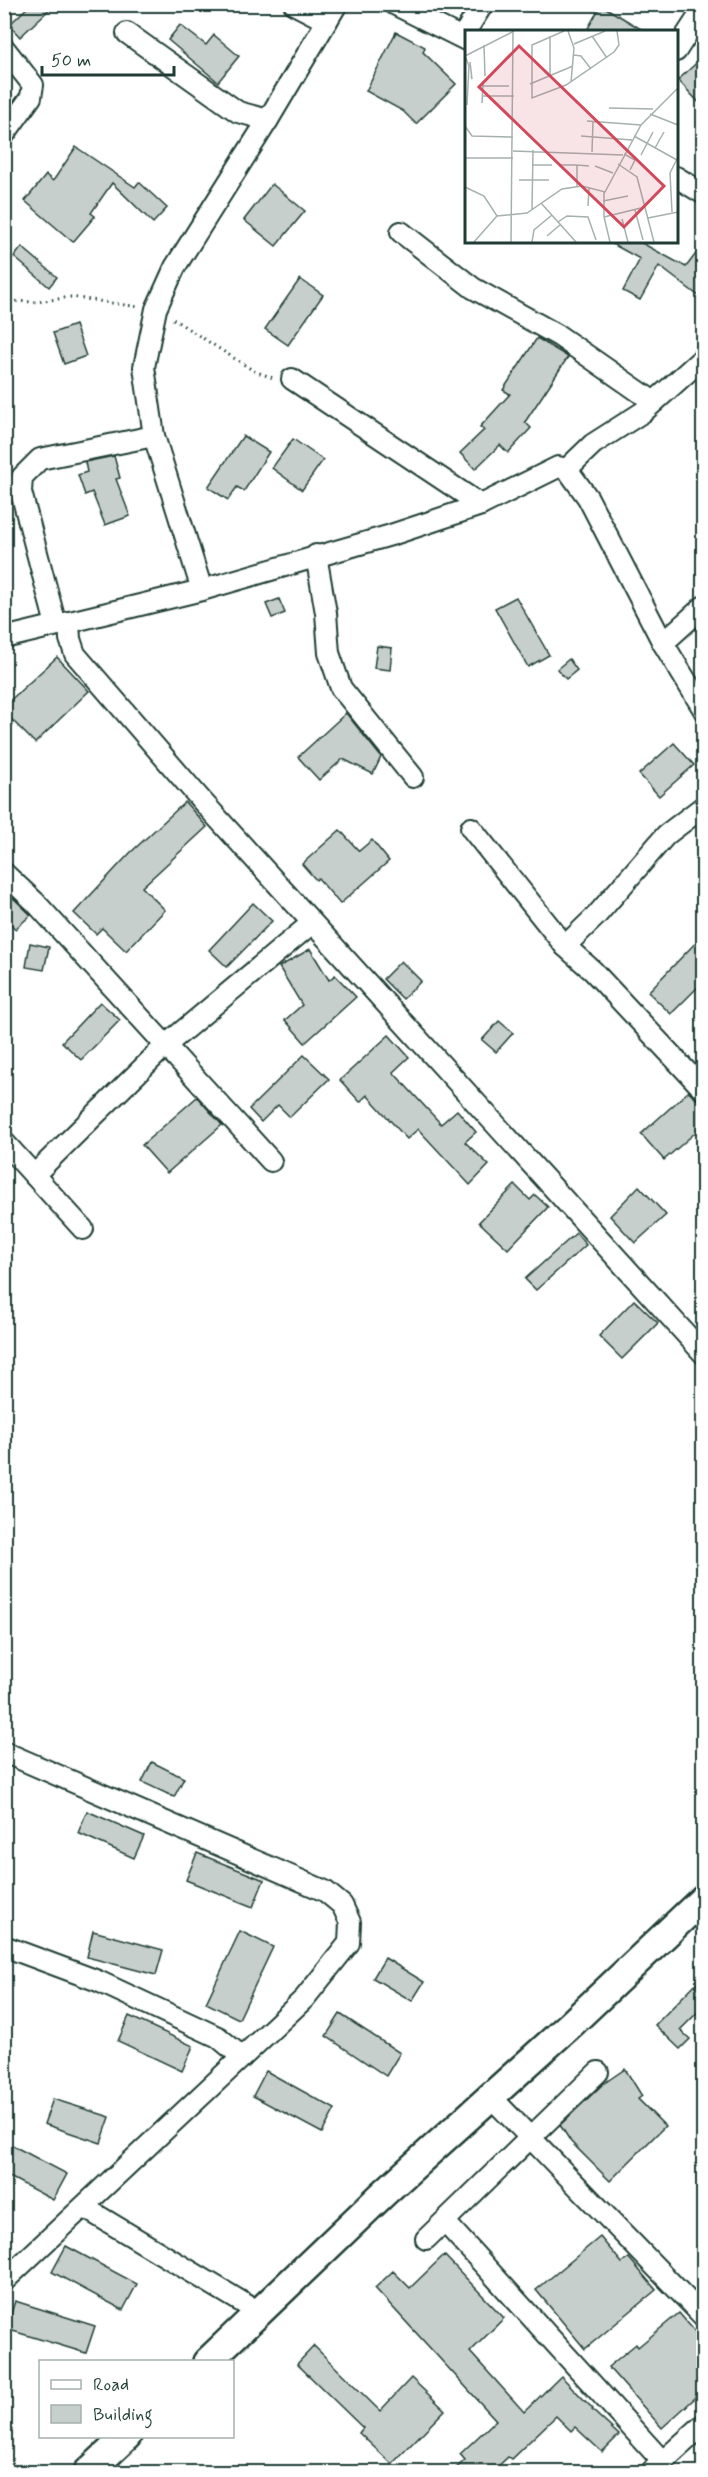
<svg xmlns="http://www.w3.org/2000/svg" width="708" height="2477" viewBox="0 0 708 2477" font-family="Mynerve,sans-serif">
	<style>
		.building { fill: #c7cfcc; stroke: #1f3d34; stroke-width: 1.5 }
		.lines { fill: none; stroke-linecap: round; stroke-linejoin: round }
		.street-casing { stroke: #1f3d34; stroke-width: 24 }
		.secondary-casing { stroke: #1f3d34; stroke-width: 32 }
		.path { stroke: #1f3d34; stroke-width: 3; stroke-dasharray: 1.5 4.5; stroke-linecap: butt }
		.street { stroke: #fff; stroke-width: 20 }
		.secondary { stroke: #fff; stroke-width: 27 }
		.inset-road { fill: none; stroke: #a5b1ae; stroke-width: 1.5 }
		.view { fill: #d1495b; fill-opacity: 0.15; stroke: #d1495b; stroke-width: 3 }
		.inset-edge { fill: none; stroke: #1f3d34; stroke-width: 3 }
	</style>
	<rect width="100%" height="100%" fill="#fff"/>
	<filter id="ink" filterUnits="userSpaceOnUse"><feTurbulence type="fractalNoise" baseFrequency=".0167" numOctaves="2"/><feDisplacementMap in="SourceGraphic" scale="12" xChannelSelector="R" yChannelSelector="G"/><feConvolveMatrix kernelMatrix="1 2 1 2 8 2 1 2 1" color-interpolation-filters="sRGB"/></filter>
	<g filter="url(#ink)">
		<g class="building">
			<polygon points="31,4 55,4 20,37 9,25"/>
			<polygon points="601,5 646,32 586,32"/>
			<polygon points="180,25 206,45 214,35 239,56 218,82 168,40"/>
			<polygon points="396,32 425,47 423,52 456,84 416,124 403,111 366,91"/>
			<polygon points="704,56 704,108 678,80"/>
			<polygon points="76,147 135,187 139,182 167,208 153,223 112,183 91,213 95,216 73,242 25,201 46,175 53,181"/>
			<polygon points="272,184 305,211 276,246 244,220"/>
			<polygon points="609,242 640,242 686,267 704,243 704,300 659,266 640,300 623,291 640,259"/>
			<polygon points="22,247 57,277 49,287 14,257"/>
			<polygon points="300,279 323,295 288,345 265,329"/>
			<polygon points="75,325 86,356 64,364 53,333"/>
			<polygon points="537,338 568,357 525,422 531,428 508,453 500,445 475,469 460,453 484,430 480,427 510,394 503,390"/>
			<polygon points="243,436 269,452 244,491 237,487 228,500 208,487"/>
			<polygon points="293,439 323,460 302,490 272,468"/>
			<polygon points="114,456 120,478 116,479 130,516 105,525 92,492 85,495 78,475 87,472 85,462"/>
			<polygon points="516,597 549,655 528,667 495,608"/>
			<polygon points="279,599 285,613 272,618 266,604"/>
			<polygon points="377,646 392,648 390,670 374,668"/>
			<polygon points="57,657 89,691 35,743 4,712 4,706"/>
			<polygon points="569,659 577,670 566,679 557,669"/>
			<polygon points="346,713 381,757 373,774 343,759 319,780 298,757"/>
			<polygon points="674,743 694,765 659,796 639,774"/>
			<polygon points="185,802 207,827 142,887 165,910 126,951 102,928 96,934 74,913 130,853"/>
			<polygon points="340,830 359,851 372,840 389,861 340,904 318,878 316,880 302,864"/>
			<polygon points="10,895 31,915 15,929 4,916 4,900"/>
			<polygon points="253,903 272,921 227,967 209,950"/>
			<polygon points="704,934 704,981 671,1014 648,992"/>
			<polygon points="30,943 49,947 44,970 26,967"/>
			<polygon points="310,949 329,980 335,975 356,997 305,1043 285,1020 302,1005 279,967"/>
			<polygon points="401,961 421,981 403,999 383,979"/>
			<polygon points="100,1002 120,1020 81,1060 62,1042"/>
			<polygon points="499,1021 513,1033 496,1052 482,1040"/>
			<polygon points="389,1035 409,1057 393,1072 441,1124 457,1110 476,1132 465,1142 489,1165 470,1185 418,1129 407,1139 367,1095 360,1102 340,1080"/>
			<polygon points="304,1055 329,1079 290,1117 278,1105 261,1122 249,1109"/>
			<polygon points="689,1091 696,1099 704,1102 704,1125 664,1160 641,1134"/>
			<polygon points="197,1097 222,1125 167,1173 142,1145"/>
			<polygon points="515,1185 530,1200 535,1195 548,1207 508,1249 479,1222"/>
			<polygon points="639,1186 666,1215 635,1243 610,1216"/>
			<polygon points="576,1233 586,1245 536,1290 525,1279"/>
			<polygon points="634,1300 658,1323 622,1359 599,1336"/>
			<polygon points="152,1762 184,1778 174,1797 142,1782"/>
			<polygon points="87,1811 144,1836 134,1858 78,1833"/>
			<polygon points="197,1853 264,1880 253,1907 186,1880"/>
			<polygon points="93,1931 163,1950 156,1975 87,1957"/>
			<polygon points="240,1931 273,1947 239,2019 206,2003"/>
			<polygon points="385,1958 424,1982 412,2001 373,1978"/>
			<polygon points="704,1975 704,2006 680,2030 690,2039 680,2049 655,2025"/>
			<polygon points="340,2014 400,2053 386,2076 326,2036"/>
			<polygon points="129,2016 193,2046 182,2071 118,2041"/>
			<polygon points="625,2069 642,2096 638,2099 665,2126 610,2181 571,2142 560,2125 603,2084"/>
			<polygon points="266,2071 335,2109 322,2133 253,2096"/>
			<polygon points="53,2099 110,2117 101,2143 44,2124"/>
			<polygon points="4,2141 67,2174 53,2200 4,2174"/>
			<polygon points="600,2237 622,2263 629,2258 656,2290 585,2349 536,2290"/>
			<polygon points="66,2246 137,2284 123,2310 52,2272"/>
			<polygon points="444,2255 504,2318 470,2352 524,2412 561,2376 593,2409 592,2410 619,2435 602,2452 575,2427 571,2431 556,2416 511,2459 508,2457 492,2472 452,2472 465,2460 460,2454 496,2420 375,2288 393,2271 410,2288"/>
			<polygon points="15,2301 95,2326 86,2353 6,2329"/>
			<polygon points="679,2313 704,2342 704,2390 662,2428 608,2367 636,2344 638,2347"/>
			<polygon points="314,2346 380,2411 411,2378 445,2410 392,2464 359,2433 363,2428 297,2364"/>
		</g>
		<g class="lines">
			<g class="street-casing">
				<g id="street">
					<polyline points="294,4 327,21"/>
					<polyline points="394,4 466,40"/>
					<polyline points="127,33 238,112 268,120"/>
					<polyline points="462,37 483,4"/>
					<polyline points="4,48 33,85 31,97 4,135"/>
					<polyline points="676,51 704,8"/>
					<polyline points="676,177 704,194"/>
					<polyline points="401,232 473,288 559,336 654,402"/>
					<polyline points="292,379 481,505"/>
					<polyline points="567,469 593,444 643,412 704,357"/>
					<polyline points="316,555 326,613 329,653 341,688 413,777"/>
					<polyline points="202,590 154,436 144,367 156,309 175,267 268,120 337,4"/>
					<polyline points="69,622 70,639 75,654 202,801 704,1354"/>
					<polyline points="56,625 21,492 22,477 40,459 154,436"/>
					<polyline points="4,638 202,590 391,535 481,505 558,467 567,469 588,498 663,643 704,710"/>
					<polyline points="663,643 704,606"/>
					<polyline points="471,828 565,946 596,916 666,835 704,806"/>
					<polyline points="4,873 35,902 271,1161"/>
					<polyline points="565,946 593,971 704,1090"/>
					<polyline points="4,1142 83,1229"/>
					<polyline points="34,1175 166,1045 312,923"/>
					<polyline points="4,1752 325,1891 342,1905 350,1922 349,1943 304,1999 4,2281"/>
					<polyline points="4,1946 98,1981 218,2037 242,2057"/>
					<polyline points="491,2097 704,2317"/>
					<polyline points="85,2208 260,2313"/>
					<polyline points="445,2222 662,2461"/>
					<polyline points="426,2239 598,2072"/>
					<polyline points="651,2472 704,2424"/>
				</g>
			</g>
			<g class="secondary-casing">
				<g id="secondary">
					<polyline points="207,2362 384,2193 570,2025 704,1898"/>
					<polyline points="88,2472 127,2436"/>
				</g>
			</g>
			<g class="path">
				<polyline points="4,301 37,302 71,297 139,307"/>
				<polyline points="173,319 254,371 276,379"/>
			</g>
			<use href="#street" class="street"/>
			<use href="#secondary" class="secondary"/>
		</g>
	</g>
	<g transform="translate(465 30)">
		<rect width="213" height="213" fill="#fff"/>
		<path class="inset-road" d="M99 1 67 15V68L101 55 149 22 154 15 152 1M103 1 109 18 106 52M127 6 142 28M109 14 140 1M19 15 20 46M109 25 116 26 126 39M0 26 49 1M0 26 4 36 2 75M5 32 7 49 6 46M85 46V6M65 54 108 36M18 56H44M18 66H49M17 73 18 53M144 78 188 79M185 84 213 95M122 91 176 95M0 96 7 106 48 107M116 106 167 110M169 106 212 130M190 118 199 102M48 121 158 125M127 122 128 91M159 124 170 130 165 140M176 125 188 102M0 128H48M153 134 172 147 189 212M68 135H87M94 135H112M130 136 148 143M54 150H84M112 156V135L124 136M0 157 19 166 32 186M139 162V187L145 212M138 171 163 166M76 173 111 212M123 176 124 158M67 180 68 120M170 180 178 210M207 182 205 143 213 127M139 187 180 177M183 188 213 182M157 189 163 212M93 192 102 186 123 187 131 210M82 206 96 194M9 212 32 186 62 183 97 159 117 156 140 162 176 95 213 58M46 212 48 1M67 212 69 200 87 185"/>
		<path class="view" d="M54 16 199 156 159 197 14 57Z"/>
		<rect width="213" height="213" class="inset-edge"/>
	</g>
	<rect width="708" height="2477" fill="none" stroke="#fff" stroke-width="24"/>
	<rect x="12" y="12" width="684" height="2453" fill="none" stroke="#1f3d34" stroke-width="2" filter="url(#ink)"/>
	<rect x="39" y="2360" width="195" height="78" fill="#ffffff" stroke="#a5b1ae" stroke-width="1.5"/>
	<rect x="51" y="2380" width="30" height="9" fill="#ffffff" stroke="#a5b1ae" stroke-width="1.5"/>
	<text x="93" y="2390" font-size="18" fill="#1f3d34">Road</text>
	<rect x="51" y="2405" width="30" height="18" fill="#c7cfcc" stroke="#a5b1ae" stroke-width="1.5"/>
	<text x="93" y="2420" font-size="18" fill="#1f3d34">Building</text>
	<path d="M42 66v9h132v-9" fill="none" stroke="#1f3d34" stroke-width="3"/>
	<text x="51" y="66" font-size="18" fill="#1f3d34" stroke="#ffffff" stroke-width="4.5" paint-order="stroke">50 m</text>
</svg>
